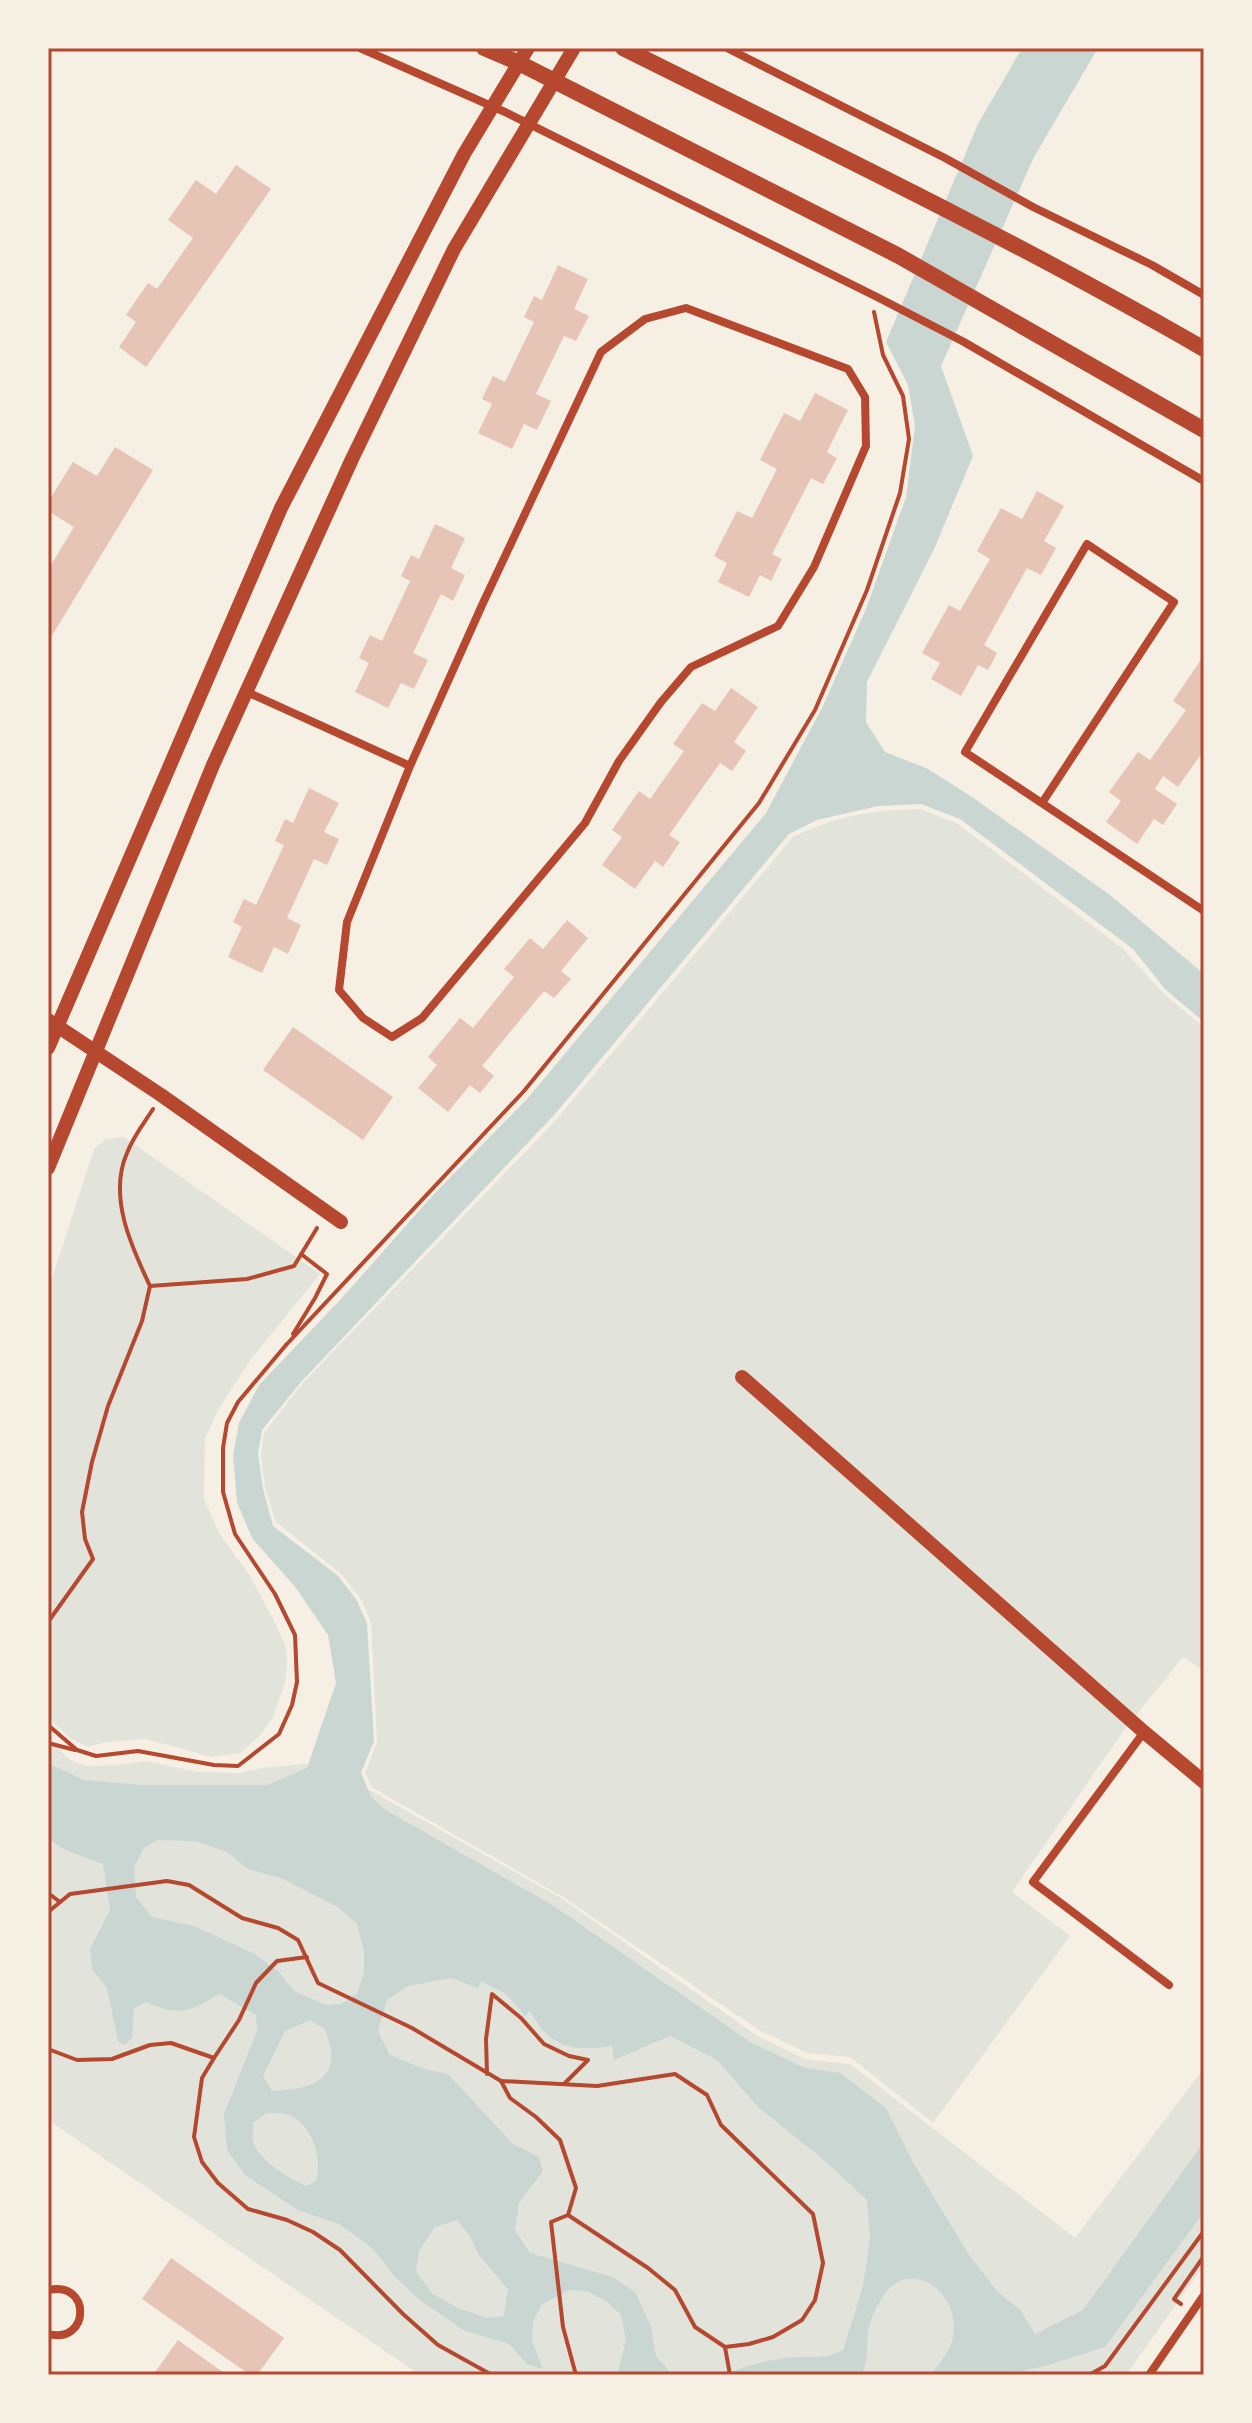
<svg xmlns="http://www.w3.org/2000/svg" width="1252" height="2423" viewBox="0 0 1252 2423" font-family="'Noto Sans',sans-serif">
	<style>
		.green { fill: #e2e4dc }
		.water { fill: #c9d6d2; fill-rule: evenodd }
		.building { fill: #e6c5b7 }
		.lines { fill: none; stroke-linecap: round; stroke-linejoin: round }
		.path { stroke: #b5482f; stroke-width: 4 }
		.minor { stroke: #b5482f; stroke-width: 8 }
		.tertiary { stroke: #b5482f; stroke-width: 14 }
		.secondary { stroke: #b5482f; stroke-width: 16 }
		.neatline { fill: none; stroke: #b5482f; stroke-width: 3 }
	</style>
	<rect width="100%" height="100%" fill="#f6efe4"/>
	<g class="green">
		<path d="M920 809 958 824 1122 948 1164 994 1204 1027V1671L1183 1657 1124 1730 1012 1892 1070 1936 933 2123 850 2057 807 2053 759 2030 563 1897 373 1788 365 1773 377 1742 371 1622 361 1599 341 1574 276 1522 265 1488 261 1454 264 1433 303 1383 556 1120 793 837C836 816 872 810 920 809Z"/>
		<polygon points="124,1137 320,1274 251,1359 218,1410 205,1439 204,1499 219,1533 250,1576 276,1625 286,1647 287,1664 285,1683 273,1717 259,1737 240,1753 211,1757 146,1739 106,1742 88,1747 70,1738 48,1717 48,1291 94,1149 106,1139"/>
		<polygon points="48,1739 70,1760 86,1766 117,1765 146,1761 197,1772 238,1773 262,1768 305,1764 373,1792 561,1898 756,2035 805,2059 850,2064 1075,2238 1204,2068 1204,2265 1126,2375 420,2375 48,2120"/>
	</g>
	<path class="water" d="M1022 48H1098L1034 157 941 366 973 456 934 549 867 682 866 722 885 752 928 769 972 797 1110 895 1204 974V1022L1166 990 1133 949 960 819 921 804 878 806 817 820 789 834 555 1114 301 1382 262 1430 258 1453 263 1489 273 1526 337 1575 356 1599 367 1623 374 1741 361 1773 371 1796 384 1809 554 1906 750 2042 805 2068 840 2073 886 2108 914 2164 969 2255 997 2291 1021 2311 1035 2334 1083 2310 1204 2142V2212L1105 2347 1048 2365 1006 2375H931C939 2363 950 2352 953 2337 962 2292 908 2254 882 2298 876 2307 869 2322 868 2332 867 2350 868 2357 862 2375H723C745 2366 763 2361 786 2358 807 2355 824 2361 843 2350L863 2286 870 2239 867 2200 825 2161 758 2107 717 2060 670 2036 614 2060 612 2046C573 2052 550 2048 530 2011L525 2016 506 1994 481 1981 478 1988 451 1978 408 1986 387 2000 378 2031 390 2055 424 2069 448 2074 513 2144 539 2157 543 2171 519 2203 515 2230 530 2253 613 2277 636 2293 651 2327 656 2356 673 2375H617L626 2340 621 2315 606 2301 587 2291 570 2290 542 2304 533 2321 532 2341 543 2369 527 2364 509 2344 463 2330 420 2300 396 2278 373 2249 339 2224 298 2210 245 2175 227 2150 224 2114 257 2031 256 2015 220 1994C187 2012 182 2017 146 2002L134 2008 132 2038 125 2045 118 2041 107 1988 92 1969 90 1949 110 1910 103 1864 63 1849 48 1838V1763L84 1780 141 1785H267L307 1768 336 1683 328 1635 296 1588 252 1538 237 1502 233 1455 239 1423 259 1385 340 1300 435 1193 527 1099 766 813 823 706 866 609 906 497 915 426 908 385 886 342 978 124ZM157 1840 196 1841 227 1852 248 1869 281 1878 338 1907 357 1924 364 1951V1972L357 1994 341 2004 326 2005 294 1991 279 1972 255 1954 194 1926 152 1917 136 1897 134 1867 144 1848ZM310 2020 325 2029C328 2039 333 2050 331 2061 328 2087 293 2090 272 2091L263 2076 285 2031ZM266 2113C272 2114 281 2112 286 2114 312 2122 323 2158 316 2181L306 2186C289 2178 261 2162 254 2144 252 2138 253 2129 253 2123ZM457 2220 470 2236 478 2254 508 2289 504 2316 487 2318 458 2308 433 2294 416 2272 419 2251 435 2227Z"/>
	<g class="building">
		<polygon points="236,165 271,189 146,367 119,347 136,322 126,315 148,283 157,289 193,238 168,220 196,180 216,194"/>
		<polygon points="558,265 588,279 574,309 589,316 576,341 564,336 536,394 551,401 537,430 524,424 512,449 478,433 492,404 482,399 493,376 505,382 534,322 524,317 534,296 542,300"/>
		<polygon points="815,393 848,410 827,452 837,458 823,484 811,478 772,554 782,559 771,581 760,575 749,597 718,582 727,563 714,556 737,511 752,518 777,469 760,460 784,413 800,421"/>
		<polygon points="115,447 153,470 48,642 48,570 74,527 48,511 48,502 73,462 97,476"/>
		<polygon points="1037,491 1064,506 1044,541 1056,548 1041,575 1027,568 984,645 997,653 988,670 978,665 961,696 931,679 940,663 922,653 949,605 960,611 990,559 977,551 1001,508 1022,519"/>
		<polygon points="435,524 465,538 451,568 465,575 453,601 441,594 413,653 428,660 414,689 401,683 388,708 355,692 369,663 359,658 370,635 382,641 410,581 401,576 411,555 419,559"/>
		<polygon points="1200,661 1204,664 1204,750 1178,787 1163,776 1155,789 1177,804 1163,825 1154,819 1137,844 1106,822 1121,801 1109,792 1138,752 1150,760 1186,710 1173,701"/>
		<polygon points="731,688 758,707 734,742 746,751 732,771 720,763 669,835 680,842 663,867 655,861 635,889 602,865 622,837 612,830 639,791 650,799 684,751 673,744 702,703 715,711"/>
		<polygon points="309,788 339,803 324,832 339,839 327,865 314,859 287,918 301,925 288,954 274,947 262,973 228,957 242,927 233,922 244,899 256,905 284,845 275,841 285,819 293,823"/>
		<polygon points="567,920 588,938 561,971 571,979 554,998 544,991 482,1066 494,1076 480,1093 470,1085 448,1112 418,1088 437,1065 428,1057 460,1018 473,1028 514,977 504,969 530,938 543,949"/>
		<polygon points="293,1027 393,1097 363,1140 263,1070"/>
		<polygon points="171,2258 284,2338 257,2375 250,2375 142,2299"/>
		<polygon points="178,2340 227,2375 153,2375"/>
	</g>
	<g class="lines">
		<g class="path">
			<path d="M150 1286C131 1246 108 1196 127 1153 133 1137 144 1123 153 1109"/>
			<polyline points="293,1334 315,1298 327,1274 301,1254"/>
			<polyline points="286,1345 524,1091 759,803 815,710 867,590 900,493 909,439 903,396 883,355 874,312"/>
			<polyline points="48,1622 93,1559 85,1539 82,1512 92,1462 108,1406 142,1321 150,1286 247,1279 294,1266 317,1228"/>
			<polyline points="48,1725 77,1750 96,1756 138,1751 214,1765 238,1766 279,1734 292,1705 297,1682 295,1635 275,1594 235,1534 223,1492 223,1448 227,1423 238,1402 286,1345"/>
			<polyline points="48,1743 75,1750"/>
			<polyline points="48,1893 60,1902"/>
			<polyline points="48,1912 70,1894 167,1881 189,1885 242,1918 278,1928 298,1940 318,1983 412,2028 501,2081 510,2098 536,2117 560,2140 576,2188 568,2215 551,2222 563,2327 576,2375"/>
			<polyline points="48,2049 77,2060 112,2059 150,2045 171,2043 214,2058 239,2020 256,1983 277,1961 307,1957"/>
			<polyline points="214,2058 202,2078 194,2137 202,2162 218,2183 248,2209 287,2220 313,2232 340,2250 403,2314 438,2345 492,2375"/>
			<polyline points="487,2074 486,2039 492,1994 521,2018 544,2044 569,2056 588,2060 564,2084"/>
			<polyline points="501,2081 597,2086 675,2074 707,2095 721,2125 813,2214 823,2263 815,2300 802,2320 773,2337 749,2344 725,2347 695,2327 675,2290 648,2268 568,2215"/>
			<polyline points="1181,2304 1174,2299 1204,2256"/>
			<polyline points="725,2347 730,2375"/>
			<polyline points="1084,2375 1089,2375 1105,2366 1204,2231"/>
		</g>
		<g class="minor">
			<polyline points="360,48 505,112 877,297 964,342 1204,481"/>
			<polyline points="727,48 945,158 1033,207 1152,265 1204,295"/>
			<polyline points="247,692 410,766 347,922 339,990 363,1018 392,1037 422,1018 585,823 619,761 661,702 691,667 778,626 814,567 866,446 865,397 848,369 686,308 645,319 601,352 483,603 410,766"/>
			<polyline points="1042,803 1174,602 1087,544 965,752 1204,911"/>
			<polyline points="1144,1732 1033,1882 1169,1985"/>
			<path d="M48 2290C92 2280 90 2345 48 2334"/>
			<polyline points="1149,2375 1204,2295"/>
		</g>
		<g class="tertiary">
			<polyline points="48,1020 161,1095 341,1222"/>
			<polyline points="48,1048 281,508 464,154 528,48"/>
			<polyline points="48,1168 213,765 352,459 454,249 574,48"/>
			<polyline points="742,1377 1144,1732 1204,1782"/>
		</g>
		<g class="secondary">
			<polyline points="484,48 519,63 899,256 1204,430"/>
			<path d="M623 48C818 145 1015 240 1204 349"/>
		</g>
	</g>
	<rect width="1252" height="2423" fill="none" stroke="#f6efe4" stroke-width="100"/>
	<rect x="50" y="50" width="1152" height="2323" class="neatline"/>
</svg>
